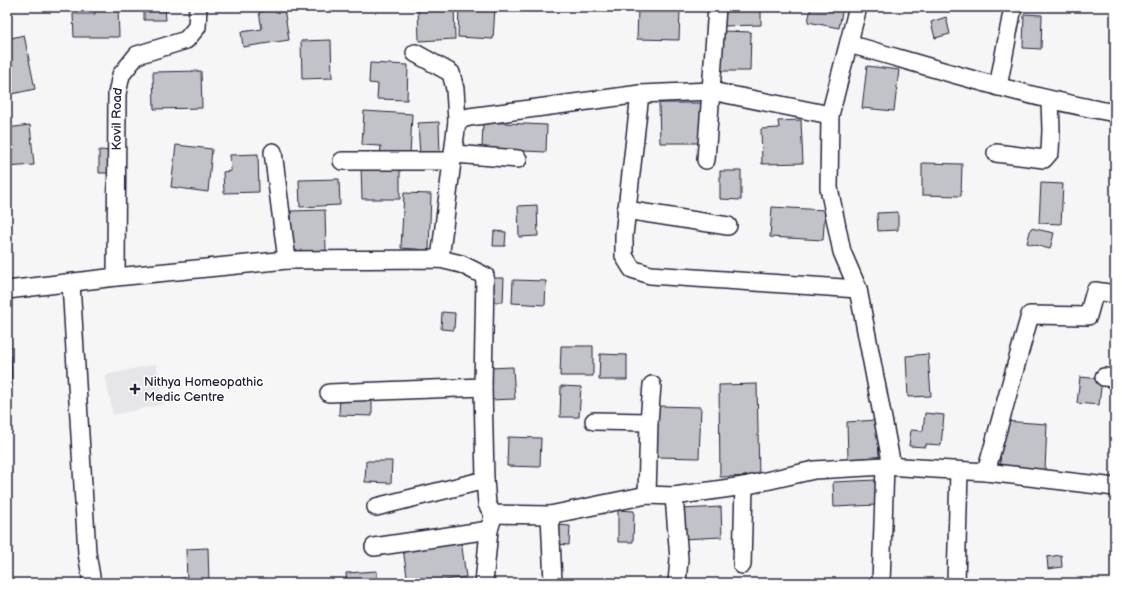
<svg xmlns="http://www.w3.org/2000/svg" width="1122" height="590" viewBox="0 0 1122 590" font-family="'Balsamiq Sans',sans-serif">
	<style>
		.built { fill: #e6e6e9 }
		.building { fill: #c2c2c9; stroke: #22223b }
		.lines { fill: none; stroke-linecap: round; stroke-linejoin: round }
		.minor-casing { stroke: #22223b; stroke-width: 20 }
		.minor { stroke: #fff; stroke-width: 17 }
		.poi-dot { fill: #22223b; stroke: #fff; stroke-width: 1.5 }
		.labels { text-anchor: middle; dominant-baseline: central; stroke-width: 3; stroke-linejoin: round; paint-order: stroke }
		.street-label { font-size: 13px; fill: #22223b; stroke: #fff }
		.poi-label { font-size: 13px; fill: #22223b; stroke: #fff; text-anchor: start }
	</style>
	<rect width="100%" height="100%" fill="#f6f6f7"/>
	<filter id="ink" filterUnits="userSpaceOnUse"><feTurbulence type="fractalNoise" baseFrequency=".025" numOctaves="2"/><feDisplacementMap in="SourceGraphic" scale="8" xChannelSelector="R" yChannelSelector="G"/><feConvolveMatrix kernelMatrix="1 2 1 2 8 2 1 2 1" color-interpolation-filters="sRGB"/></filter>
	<g filter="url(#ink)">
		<polygon class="built" points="156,364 164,404 113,415 105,375"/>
		<g class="building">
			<polygon points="95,7 118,7 119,37 74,37 73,14 95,14"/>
			<polygon points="144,7 165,7 166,20 144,20"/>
			<polygon points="418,7 454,7 455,39 419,41"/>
			<polygon points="459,7 495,7 493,39 458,37"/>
			<polygon points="723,7 761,7 761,25 723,26"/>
			<polygon points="811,7 843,7 839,28 808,22"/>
			<polygon points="284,8 289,40 243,47 241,32 262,29 259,12"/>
			<polygon points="638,8 680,9 679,40 637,39"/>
			<polygon points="1024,14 1042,15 1041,49 1023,48"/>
			<polygon points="946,17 950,34 935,38 931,22"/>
			<polygon points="722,31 751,32 750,71 721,71"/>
			<polygon points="24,35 35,89 7,95 7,39"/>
			<polygon points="331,40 332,78 302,79 301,41"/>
			<polygon points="370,63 408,65 407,100 377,99 378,84 369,83"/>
			<polygon points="867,66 899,70 894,111 862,108"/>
			<polygon points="201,71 202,108 154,109 153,72"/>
			<polygon points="659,103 706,103 707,143 660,143"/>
			<polygon points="364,111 412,114 410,156 380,155 381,146 362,145"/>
			<polygon points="801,120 803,163 762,164 761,129 779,128 778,121"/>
			<polygon points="439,122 440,155 420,156 418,123"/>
			<polygon points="483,122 547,125 546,152 482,149"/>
			<polygon points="30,125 34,165 7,167 7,128"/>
			<polygon points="176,145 212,149 208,192 171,187"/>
			<polygon points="99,150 112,151 111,173 99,173"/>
			<polygon points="258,154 259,192 224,193 223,172 231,171 230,155"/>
			<polygon points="922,163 962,164 961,196 922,195"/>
			<polygon points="400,165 400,199 362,199 361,166"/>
			<polygon points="720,171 741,171 741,200 720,199"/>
			<polygon points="339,179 340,205 300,207 299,180"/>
			<polygon points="1041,183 1063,184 1061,224 1039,223"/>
			<polygon points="404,193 431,194 429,250 401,248"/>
			<polygon points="537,205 538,236 519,237 518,206"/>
			<polygon points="772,207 825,210 823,240 770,237"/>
			<polygon points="325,210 326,251 292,252 291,211"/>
			<polygon points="898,212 898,230 878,231 877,213"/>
			<polygon points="1031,228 1054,233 1050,249 1027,243"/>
			<polygon points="494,231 506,232 505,246 493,246"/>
			<polygon points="492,278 504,278 503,302 491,302"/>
			<polygon points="513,280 546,281 545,305 512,303"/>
			<polygon points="442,312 455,313 454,330 441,329"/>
			<polygon points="7,329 10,329 12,387 7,387"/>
			<polygon points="561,346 593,346 593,376 560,376"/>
			<polygon points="600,354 627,355 627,380 599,380"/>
			<polygon points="928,354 931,396 908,397 906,356"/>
			<polygon points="513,367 515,399 490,400 489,368"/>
			<polygon points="1080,377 1102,379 1099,405 1077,403"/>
			<polygon points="757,384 759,476 720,477 719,385"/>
			<polygon points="561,386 581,387 579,417 560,417"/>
			<polygon points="340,395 372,396 372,416 339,415"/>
			<polygon points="658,406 701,407 699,458 657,457"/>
			<polygon points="925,413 944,415 941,445 926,444 926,447 909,446 911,430 923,431"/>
			<polygon points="877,420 879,457 848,459 847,422"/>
			<polygon points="1002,421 1047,424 1045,470 1000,468"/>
			<polygon points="508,437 541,438 540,467 507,466"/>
			<polygon points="366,461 392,461 391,483 365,482"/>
			<polygon points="876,480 877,505 834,507 833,482"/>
			<polygon points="721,507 722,537 683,539 682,509"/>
			<polygon points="618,510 634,511 633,542 618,542"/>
			<polygon points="555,525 570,526 569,545 555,544"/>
			<polygon points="461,540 466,577 427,583 408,583 403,549"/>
			<polygon points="208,548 209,582 187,582 186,549"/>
			<polygon points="1061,555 1062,567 1048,569 1047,557"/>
			<polygon points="377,571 377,583 347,583 346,573"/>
			<polygon points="184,578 184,583 144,583"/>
		</g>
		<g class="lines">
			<g class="minor-casing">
				<g id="minor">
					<polyline points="858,7 830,115 829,188 842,252 858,289 892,466"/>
					<path d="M849 44C937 69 1025 97 1115 113"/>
					<polyline points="415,53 451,73 455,89 457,121"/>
					<polyline points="998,87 1013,7"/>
					<polyline points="640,94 624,235 624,256 632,269 650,275 858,289"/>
					<polyline points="273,152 287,260"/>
					<polyline points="996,153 1044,159 1050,152 1051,130 1050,101"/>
					<polyline points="454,154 518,159"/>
					<polyline points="706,160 717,7"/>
					<polyline points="342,161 452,161"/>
					<polyline points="626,210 728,226"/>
					<polyline points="440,259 457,121 469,117 492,114 640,94 711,91 830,115"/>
					<path id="s1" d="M116 277 117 94 121 75 137 55 186 40 197 27 198 7"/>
					<polyline points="71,283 87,553 92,583"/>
					<polyline points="7,290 116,277 287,260 440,259 461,264 485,276 483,387 485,480 487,504 493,514 550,515 647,495 674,496 744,486 814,470 885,466 986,472 1115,487"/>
					<polyline points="1104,377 1115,378"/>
					<polyline points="329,393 483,387"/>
					<polyline points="594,421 649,422"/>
					<polyline points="986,472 1030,315 1088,316 1095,291 1115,294"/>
					<polyline points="647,495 649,422 652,385"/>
					<polyline points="674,496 679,559 677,583"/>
					<polyline points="376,507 485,480"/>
					<polyline points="550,515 553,583"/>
					<polyline points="374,547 489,530"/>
					<polyline points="742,565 744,486"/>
					<polyline points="484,583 489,530 492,520"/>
					<polyline points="881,583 885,466"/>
					<polyline points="956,583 959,471"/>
				</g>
			</g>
			<use href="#minor" class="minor"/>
		</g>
	</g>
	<path class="poi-dot" d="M133 383h4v4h4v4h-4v4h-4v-4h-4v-4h4z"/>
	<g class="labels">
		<g class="street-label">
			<text stroke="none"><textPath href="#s1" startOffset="158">Kovil Road</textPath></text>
		</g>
		<g class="poi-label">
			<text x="144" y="382">Nithya Homeopathic<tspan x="144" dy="15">Medic Centre</tspan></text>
		</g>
	</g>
	<rect width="1122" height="590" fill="none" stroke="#fff" stroke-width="24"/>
	<rect x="12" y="12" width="1098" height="566" fill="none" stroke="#22223b" stroke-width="1.5" filter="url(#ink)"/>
</svg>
